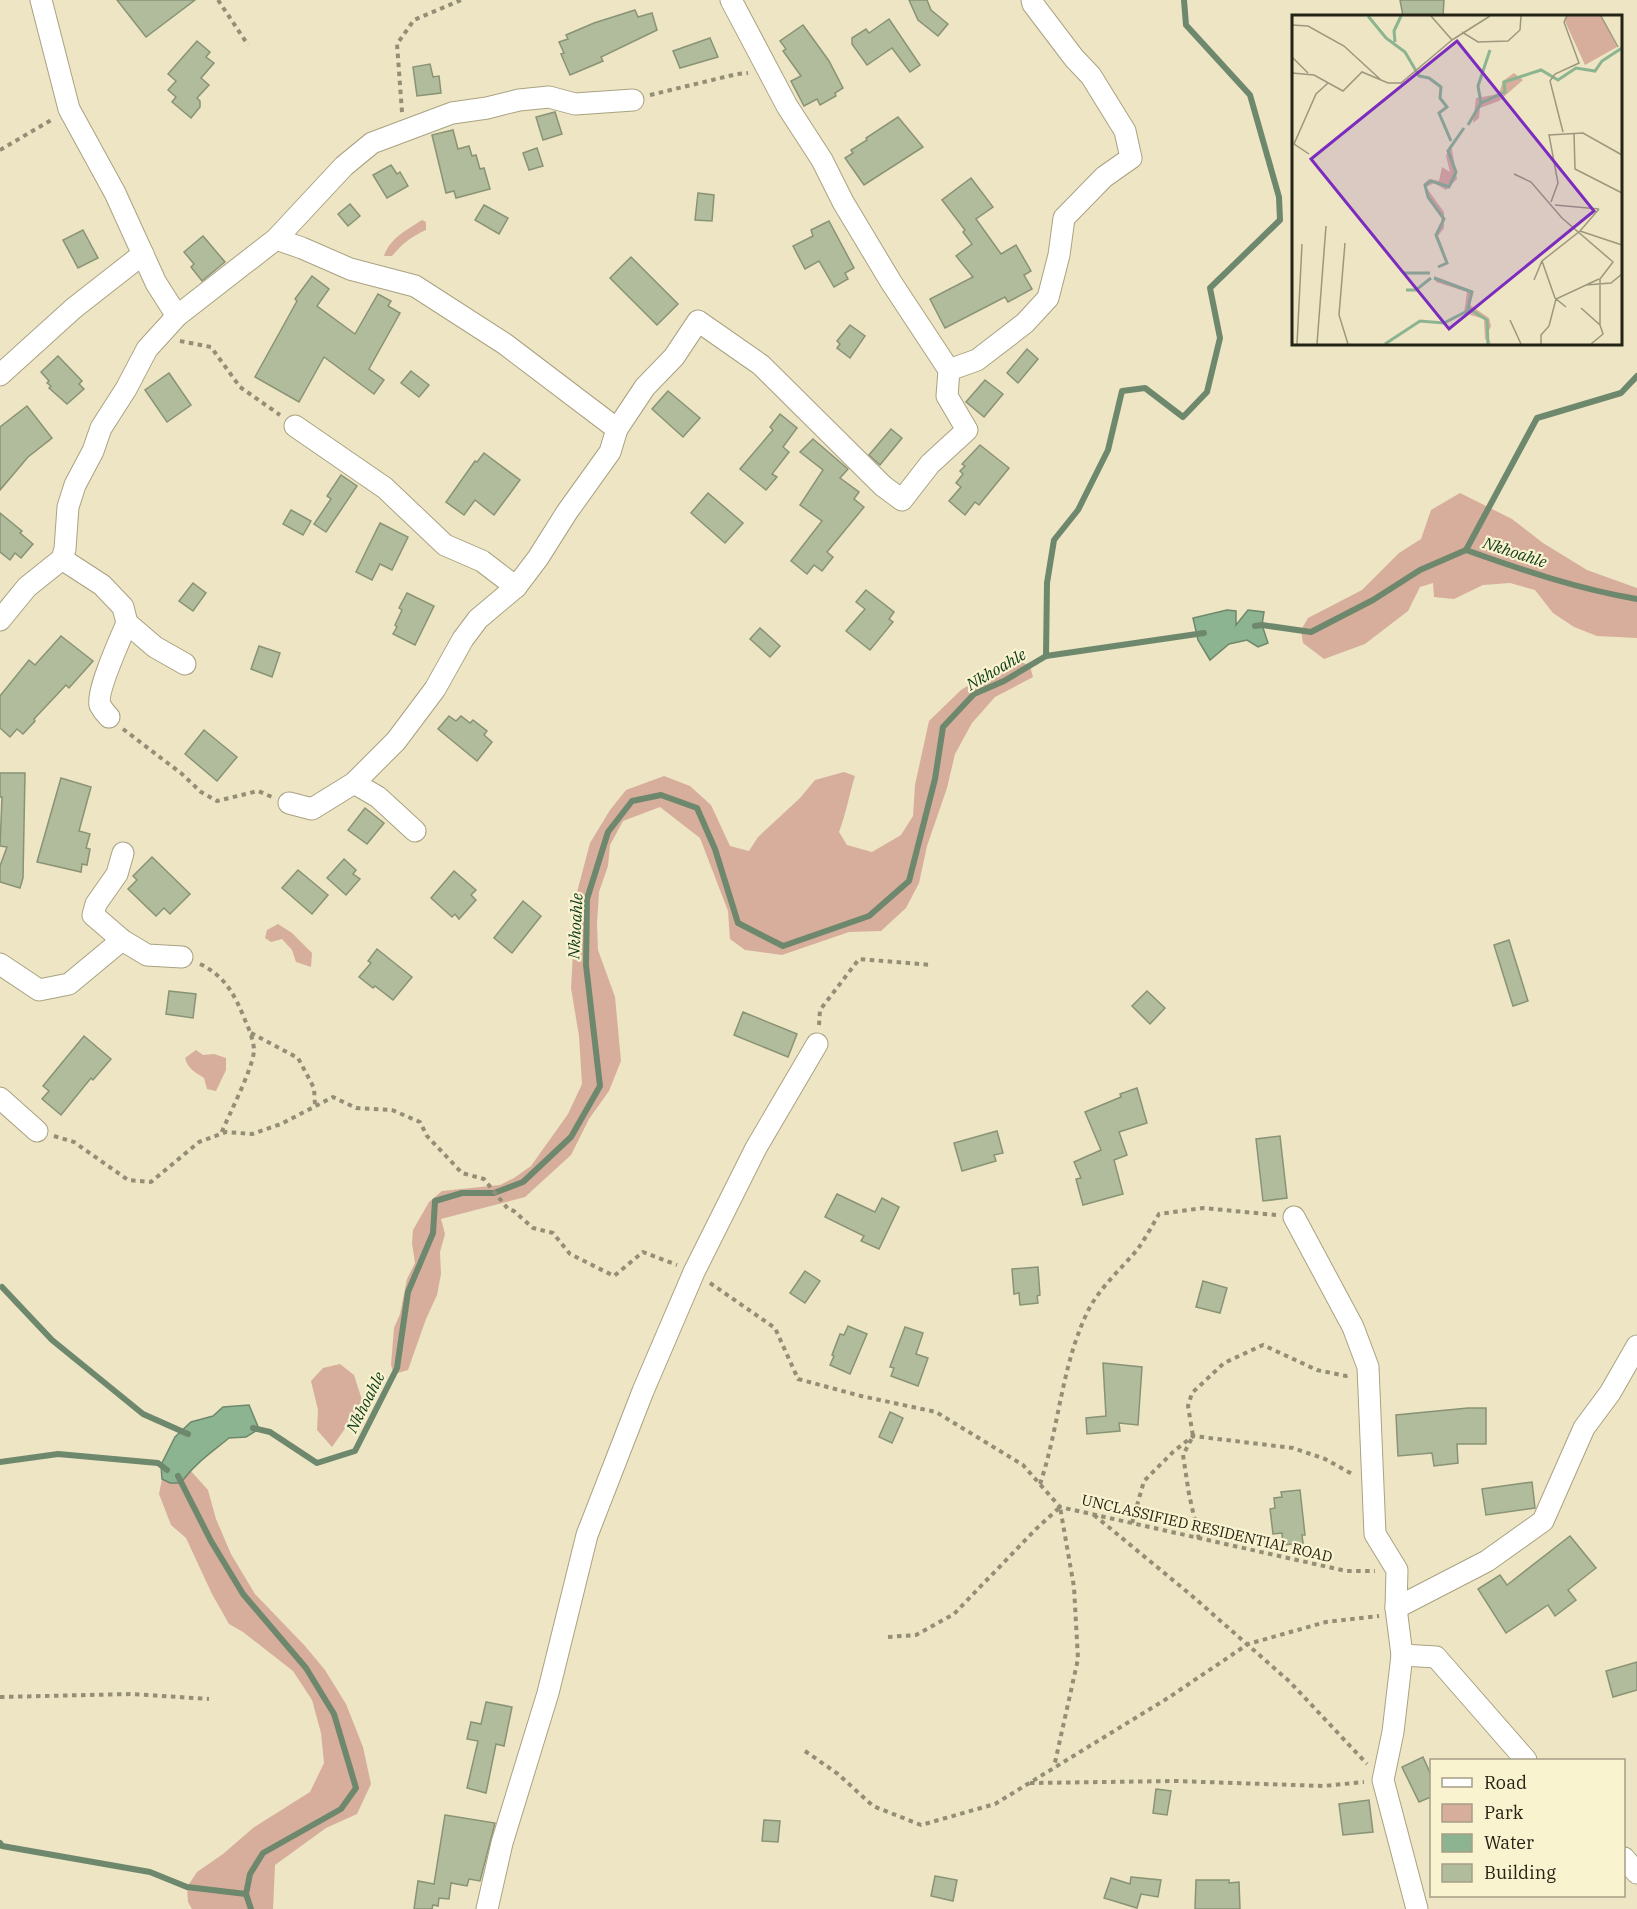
<svg xmlns="http://www.w3.org/2000/svg" width="1637" height="1909" viewBox="0 0 1637 1909" font-family="'IBM Plex Serif',serif">
	<style>
		.green { fill: #d7ae9c }
		.water { fill: #8cb491; stroke: #6d886c; stroke-width: 1.5 }
		.lines { fill: none; stroke-linecap: round; stroke-linejoin: round }
		.stream { stroke: #6d886c; stroke-width: 6 }
		.building { fill: #b1bc9c; stroke: #899375; stroke-width: 1.5 }
		.minor-casing { stroke: #a9a282; stroke-width: 23 }
		.path { stroke: #948e76; stroke-width: 4; stroke-dasharray: 4.5 4.5; stroke-linecap: butt }
		.minor { stroke: #fff; stroke-width: 21 }
		.labels { text-anchor: middle; dominant-baseline: central; stroke-width: 4.5; stroke-linejoin: round; paint-order: stroke }
		.street-label { font-size: 15px; fill: #252216; stroke: #faf3d0 }
		.water-label { font-size: 16px; font-style: italic; fill: #0b3917; stroke: #faf3d0 }
		.inset-river { fill: none; stroke: #8cb491; stroke-width: 3 }
		.inset-road { fill: none; stroke: #9d977e; stroke-width: 1.5 }
		.view { fill: #7b2cbf; fill-opacity: 0.15; stroke: #7b2cbf; stroke-width: 3 }
		.inset-edge { fill: none; stroke: #252216; stroke-width: 3 }
	</style>
	<rect width="100%" height="100%" fill="#ede5c3"/>
	<g class="green">
		<path d="M422 220 426 222V230C412 236 402 244 392 256H384C390 238 407 230 422 220Z"/>
		<polygon points="1460,493 1512,519 1543,543 1587,570 1637,588 1637,638 1597,636 1574,627 1553,613 1535,590 1510,583 1483,585 1454,599 1434,597 1433,583 1420,587 1408,611 1365,644 1324,659 1303,643 1301,630 1308,618 1362,590 1399,553 1421,539 1431,510"/>
		<path d="M1017 660 1030 666 1033 677 995 697 972 723 955 754 947 788 927 846 919 883 906 908 881 931 849 932 782 955 745 950 730 939 728 911 700 838 660 807 623 821 610 845 608 866 599 892 597 924 598 950 615 997 621 1061 609 1091 589 1119 571 1155 525 1197 441 1219 445 1234 440 1252 441 1274 437 1295 426 1319 408 1370 394 1374 391 1365 394 1328 400 1314 407 1279 415 1263 412 1243 413 1230 429 1202 442 1191 500 1185 514 1178 531 1166 568 1114 582 1084 579 1036 571 988 573 952 572 911 590 843 610 810 626 790 664 776 690 786 711 805 730 846 749 851 758 837 800 798 815 780 844 772 855 776C849 795 846 814 839 832L847 845 872 852 901 835 913 816 915 785 929 721 961 690 1003 664Z"/>
		<polygon points="278,924 292,933 312,953 311,967 296,962 292,950 282,939 271,942 265,938 267,930"/>
		<path d="M196 1050 203 1055 214 1054 226 1058V1070L216 1091 207 1089 204 1078C195 1072 188 1069 185 1058Z"/>
		<polygon points="340,1364 354,1375 363,1403 332,1447 317,1430 318,1410 311,1381 323,1368"/>
		<polygon points="190,1470 208,1490 216,1519 231,1554 255,1594 305,1646 325,1670 346,1704 363,1747 371,1784 357,1814 326,1828 275,1865 273,1909 192,1909 188,1902 187,1887 197,1872 223,1854 253,1828 310,1792 324,1763 321,1733 312,1700 293,1671 243,1632 229,1624 212,1594 186,1538 171,1525 159,1494 162,1479 170,1483"/>
	</g>
	<g class="water">
		<polygon points="1227,610 1236,611 1236,625 1248,610 1264,612 1262,625 1268,643 1258,647 1247,640 1229,644 1210,660 1198,640 1193,618"/>
		<path d="M249 1405 259 1429 246 1437 229 1438C212 1452 193 1465 181 1483H170L162 1479 161 1465 175 1437 191 1422 213 1416 223 1407Z"/>
	</g>
	<g class="lines">
		<g class="stream">
			<polyline points="1466,550 1537,418 1621,393 1637,376"/>
			<path d="M1255 626 1262 625 1311 632 1373 600 1420 570 1466 550C1522 570 1578 589 1637 599"/>
			<polyline points="1046,656 1047,583 1054,540 1078,510 1108,450 1122,391 1145,388 1183,417 1207,392 1220,338 1210,288 1280,220 1279,197 1250,95 1186,25 1184,0"/>
			<polyline points="2,1287 52,1340 143,1414 188,1434"/>
			<polyline points="253,1428 270,1432 317,1463 355,1451 397,1368 408,1292 433,1233 435,1201 462,1193 494,1193 523,1182 571,1137 600,1086 586,965 587,899 608,832 632,801 661,795 697,808 715,849 738,923 783,946 869,916 909,881 935,779 943,727 974,694 1004,681 1046,656 1204,633"/>
			<polyline points="0,1462 58,1454 158,1463 167,1470"/>
			<polyline points="178,1476 211,1541 243,1594 306,1668 334,1714 356,1788 341,1809 263,1853 250,1874 246,1894 251,1909"/>
			<polyline points="0,1843 2,1846 150,1872 187,1887 246,1894"/>
		</g>
	</g>
	<g class="building">
		<polygon points="117,0 195,0 146,37"/>
		<polygon points="909,0 927,0 931,10 948,24 938,36 918,20"/>
		<polygon points="1400,0 1444,0 1443,16 1403,16"/>
		<polygon points="635,10 638,17 652,13 657,30 601,57 603,61 570,75 561,54 564,53 559,42 568,39 566,35 594,23"/>
		<polygon points="889,19 920,65 910,72 892,48 867,65 852,44 852,38 866,29 869,33"/>
		<polygon points="803,25 829,61 843,88 835,93 836,96 820,105 817,99 804,106 791,81 801,76 783,51 786,49 780,41"/>
		<polygon points="710,38 718,57 680,68 673,51"/>
		<polygon points="197,41 210,52 206,57 214,63 201,78 209,85 197,98 200,101 200,107 191,118 172,102 176,97 168,90 176,81 168,74"/>
		<polygon points="430,64 433,77 439,76 441,93 417,96 413,67"/>
		<polygon points="555,112 562,134 543,140 536,117"/>
		<polygon points="898,117 923,147 864,185 845,158 853,153 851,150 867,140 866,138"/>
		<polygon points="453,130 458,149 469,146 472,156 476,155 480,169 484,168 490,189 456,198 454,191 446,193 432,135"/>
		<polygon points="537,148 543,166 529,170 523,153"/>
		<polygon points="391,165 397,174 400,172 408,186 387,198 373,175"/>
		<polygon points="971,178 993,207 976,219 1001,254 1016,245 1031,271 1024,275 1032,289 1008,302 1005,297 945,328 930,299 973,277 956,256 972,244 963,232 965,230 942,200"/>
		<polygon points="698,193 714,195 712,221 695,220"/>
		<polygon points="350,204 360,216 348,226 338,214"/>
		<polygon points="484,205 508,218 499,234 475,220"/>
		<polygon points="829,221 854,268 845,273 848,279 834,287 819,261 805,269 793,246 813,236 811,230"/>
		<polygon points="83,230 98,258 78,268 63,240"/>
		<polygon points="203,236 225,262 202,281 191,267 194,264 184,252"/>
		<polygon points="631,257 678,304 657,325 610,278"/>
		<polygon points="312,276 329,289 317,306 355,334 378,294 391,301 388,306 400,313 370,367 369,369 384,380 374,394 324,357 299,402 255,377 297,301 295,299"/>
		<polygon points="850,325 865,336 850,358 837,348 840,344 837,341"/>
		<polygon points="1027,349 1038,359 1018,383 1007,373"/>
		<polygon points="58,356 82,381 79,384 84,389 67,404 49,388 51,386 47,383 49,381 41,372"/>
		<polygon points="411,371 429,385 419,397 401,383"/>
		<polygon points="169,373 191,405 167,422 145,390"/>
		<polygon points="985,380 1003,394 984,417 966,402"/>
		<polygon points="668,391 700,418 683,437 652,409"/>
		<polygon points="27,406 52,438 28,457 0,490 0,427"/>
		<polygon points="780,414 797,428 783,447 789,452 772,474 777,477 766,490 740,469 773,430 770,427"/>
		<polygon points="891,429 902,438 880,465 869,455"/>
		<polygon points="813,439 848,469 840,478 859,492 854,499 864,507 827,552 833,557 822,571 814,565 807,574 791,561 822,521 800,505 823,470 800,452"/>
		<polygon points="980,445 1009,468 979,505 975,502 965,515 949,501 961,487 956,483 963,474 960,471 965,466 962,464"/>
		<polygon points="484,453 520,480 494,515 475,500 464,515 446,502 475,461 477,462"/>
		<polygon points="341,475 357,486 326,532 314,524 331,499 327,496"/>
		<polygon points="708,493 743,523 725,543 691,513"/>
		<polygon points="291,510 311,521 303,535 283,524"/>
		<polygon points="0,513 22,531 20,533 33,544 21,558 15,553 10,560 0,552"/>
		<polygon points="380,523 408,537 392,570 380,564 372,580 356,572"/>
		<polygon points="193,583 206,593 193,611 179,601"/>
		<polygon points="866,590 894,612 889,619 893,622 870,650 846,631 865,609 856,602"/>
		<polygon points="407,593 434,606 415,645 393,634 397,627 395,625 402,610 399,608"/>
		<polygon points="760,628 780,646 770,657 750,639"/>
		<polygon points="61,636 93,661 69,688 66,685 34,719 35,721 23,734 17,729 10,737 0,728 0,696 29,660 35,665"/>
		<polygon points="259,646 280,653 272,677 251,669"/>
		<polygon points="449,716 456,721 461,716 470,723 473,720 487,731 484,735 492,742 477,761 438,729"/>
		<polygon points="204,730 237,757 217,781 185,754"/>
		<polygon points="0,773 25,773 23,878 20,888 0,882 0,866 7,847 0,846 2,797 0,797"/>
		<polygon points="61,778 91,787 79,831 90,834 86,848 90,849 87,865 82,864 81,872 37,862"/>
		<polygon points="365,808 384,823 367,844 348,830"/>
		<polygon points="152,857 190,894 170,914 164,908 156,916 128,889 137,880 133,876"/>
		<polygon points="344,859 356,870 353,874 360,879 346,895 327,878"/>
		<polygon points="298,870 328,895 312,914 282,888"/>
		<polygon points="454,871 476,890 471,895 476,900 459,919 455,914 452,917 431,898"/>
		<polygon points="523,901 541,916 512,953 494,938"/>
		<polygon points="1509,940 1528,1001 1513,1006 1494,945"/>
		<polygon points="377,949 412,977 393,1000 375,986 373,988 359,977 371,963 368,961"/>
		<polygon points="169,991 196,994 193,1018 166,1014"/>
		<polygon points="1147,991 1165,1008 1150,1024 1132,1006"/>
		<polygon points="743,1012 797,1034 788,1057 734,1035"/>
		<polygon points="84,1036 111,1059 93,1080 91,1078 61,1115 42,1099 49,1091 43,1086"/>
		<polygon points="1137,1088 1147,1123 1119,1132 1127,1155 1114,1160 1123,1194 1083,1205 1076,1179 1081,1178 1074,1162 1101,1150 1085,1112 1121,1097 1120,1094"/>
		<polygon points="997,1131 1003,1153 994,1155 996,1161 962,1171 954,1143"/>
		<polygon points="1280,1136 1287,1198 1263,1201 1256,1139"/>
		<polygon points="837,1194 875,1212 882,1198 899,1207 879,1249 861,1241 864,1236 825,1217"/>
		<polygon points="1038,1267 1040,1295 1037,1296 1038,1303 1020,1305 1019,1293 1014,1294 1012,1269"/>
		<polygon points="805,1271 820,1281 805,1303 790,1293"/>
		<polygon points="1203,1281 1227,1288 1220,1313 1196,1307"/>
		<polygon points="848,1326 867,1334 850,1374 830,1365 834,1356 832,1355 840,1334 844,1335"/>
		<polygon points="905,1327 923,1333 916,1354 928,1358 918,1386 891,1376 894,1368 890,1367"/>
		<polygon points="1103,1363 1142,1367 1138,1425 1119,1423 1120,1431 1087,1434 1086,1418 1106,1416"/>
		<polygon points="1468,1408 1486,1408 1486,1444 1457,1444 1458,1463 1434,1466 1432,1453 1398,1456 1396,1415"/>
		<polygon points="890,1412 903,1418 892,1443 879,1437"/>
		<polygon points="1532,1482 1535,1508 1486,1515 1482,1489"/>
		<polygon points="1300,1490 1305,1535 1302,1535 1303,1543 1283,1545 1282,1533 1273,1534 1270,1509 1275,1508 1274,1498 1282,1497 1281,1492"/>
		<polygon points="1570,1536 1596,1568 1568,1590 1576,1600 1555,1616 1548,1605 1506,1633 1478,1589 1500,1575 1507,1585"/>
		<polygon points="1637,1662 1637,1690 1613,1697 1606,1671"/>
		<polygon points="486,1702 512,1707 504,1746 496,1744 486,1793 467,1788 478,1741 467,1739 471,1722 481,1724"/>
		<polygon points="1423,1757 1431,1775 1431,1797 1419,1802 1402,1767"/>
		<polygon points="1156,1789 1171,1791 1167,1815 1153,1813"/>
		<polygon points="1369,1800 1373,1832 1343,1835 1339,1804"/>
		<polygon points="445,1815 495,1823 480,1881 469,1879 467,1886 451,1883 449,1899 439,1898 438,1906 433,1905 432,1909 414,1909 418,1881 434,1884"/>
		<polygon points="764,1820 780,1821 778,1842 762,1841"/>
		<polygon points="935,1876 957,1880 953,1901 931,1896"/>
		<polygon points="1131,1877 1161,1880 1158,1897 1141,1894 1137,1908 1104,1898 1111,1878 1130,1884"/>
		<polygon points="1196,1880 1229,1880 1229,1883 1239,1882 1240,1909 1195,1909"/>
	</g>
	<g class="lines">
		<g class="minor-casing">
			<g id="minor">
				<polyline points="41,0 69,109 115,193 156,283 177,316"/>
				<polyline points="276,239 302,248 350,269 415,286 505,344 617,429"/>
				<polyline points="949,370 977,360 1025,323 1048,298 1059,255 1064,218 1104,177 1131,158 1125,131 1091,76 1074,58 1033,4 1032,0"/>
				<polyline points="0,375 74,308 143,254"/>
				<polyline points="295,426 385,488 445,545 482,561 516,587"/>
				<path d="M62 559 102 585 123 607 127 623C121 637 96 692 100 705 102 709 106 714 109 717"/>
				<polyline points="0,620 27,587 62,559 65,549 68,507 75,485 93,451 101,428 126,389 147,349 177,316 276,239 344,166 372,143 452,113 487,108 519,100 549,97 575,104 633,100"/>
				<polyline points="127,623 155,647 185,664"/>
				<polyline points="354,783 378,797 415,831"/>
				<polyline points="289,803 312,809 354,783 396,741 435,689 463,639 478,619 516,587 538,558 567,512 610,452 617,429 645,387 674,357 698,321 761,365 883,486 902,500 930,464 967,430 947,396 949,370 891,282 843,202 822,160 787,106 731,0"/>
				<polyline points="123,853 117,874 96,904 93,915 122,940 147,955 182,957"/>
				<polyline points="0,964 39,990 69,984 122,940"/>
				<polyline points="0,1098 37,1131"/>
				<polyline points="1294,1217 1353,1327 1368,1367 1375,1534 1397,1570 1396,1608 1402,1655 1393,1732 1383,1780 1417,1909"/>
				<polyline points="1396,1608 1487,1561 1543,1521 1584,1428 1610,1393 1637,1346"/>
				<polyline points="1402,1655 1436,1657 1526,1760"/>
				<polyline points="1624,1858 1637,1873"/>
				<polyline points="487,1909 502,1843 548,1693 587,1535 643,1391 694,1272 756,1148 817,1044"/>
			</g>
		</g>
		<g class="path">
			<polyline points="218,0 248,45"/>
			<polyline points="650,95 737,74 748,73"/>
			<polyline points="402,112 397,44 414,20 461,0"/>
			<polyline points="0,150 53,119"/>
			<polyline points="180,341 211,347 240,387 280,415"/>
			<polyline points="123,729 182,774 201,792 217,801 258,791 272,797"/>
			<path d="M200 964C225 976 235 995 245 1020 249 1029 254 1041 254 1051 252 1071 229 1114 221 1134"/>
			<polyline points="819,1025 820,1010 859,959 932,965"/>
			<polyline points="251,1033 298,1058 314,1088 315,1105"/>
			<polyline points="54,1136 74,1142 128,1180 151,1182 199,1142 226,1132 252,1134 281,1124 333,1097 356,1108 392,1110 420,1122 427,1136 462,1173 484,1179 508,1209 514,1211 533,1228 553,1233 570,1254 614,1276 643,1252 677,1265"/>
			<polyline points="710,1283 775,1328 798,1379 861,1396 936,1412 1023,1465 1060,1507 1346,1571 1375,1571"/>
			<path d="M1040 1484C1059 1428 1061 1369 1086 1315 1097 1290 1120 1270 1137 1250 1145 1239 1152 1226 1159 1214L1203 1208 1276 1215"/>
			<polyline points="1094,1515 1191,1595 1290,1682 1367,1764"/>
			<polyline points="1132,1523 1144,1481 1173,1452 1193,1436 1293,1448 1325,1459 1354,1475"/>
			<polyline points="1199,1539 1189,1494 1183,1455 1193,1436 1188,1406 1192,1393 1224,1363 1263,1345 1317,1370 1346,1376 1350,1375"/>
			<polyline points="888,1637 916,1635 954,1614 1036,1529 1060,1507 1074,1587 1078,1659 1054,1767"/>
			<polyline points="0,1697 132,1694 209,1699"/>
			<polyline points="805,1751 838,1774 873,1806 921,1825 995,1804 1168,1698 1248,1644 1326,1622 1379,1616"/>
			<polyline points="1030,1783 1175,1781 1323,1786 1364,1782"/>
		</g>
		<use href="#minor" class="minor"/>
	</g>
	<g class="labels">
		<g class="street-label">
			<text transform="translate(1207 1528) rotate(13)">UNCLASSIFIED RESIDENTIAL ROAD</text>
		</g>
		<g class="water-label">
			<text transform="translate(1515 552) rotate(18)">Nkhoahle</text>
			<text transform="translate(996 669) rotate(-30)">Nkhoahle</text>
			<text transform="translate(575 926) rotate(-87)">Nkhoahle</text>
			<text transform="translate(365 1402) rotate(-63)">Nkhoahle</text>
		</g>
	</g>
	<g transform="translate(1292 15)">
		<rect width="330" height="330" fill="#ede5c3"/>
		<path d="M275 1H309L325 32 293 50 272 4ZM222 58 231 65 207 86 188 93 187 103 181 108 184 83 207 79 211 66ZM159 129 165 164 154 175 142 168 134 172 152 197V213L146 221 153 238 144 220 150 210 149 199 136 184 132 169 137 164 147 166 150 152 158 157 154 141ZM142 261 181 276 178 290 197 303 199 311 195 320 199 329 193 324 192 304 172 298 175 277 144 267Z" fill="#d7ae9c"/>
		<path class="inset-river" d="M76 1 94 23 113 37 127 61 137 63 149 72 148 83 155 92 147 98 159 126M103 27 102 16 109 1M189 88 186 71 198 35M176 110 189 88 213 77 212 67 249 55 266 65 284 53 303 56 310 46 330 33M146 252 155 248 144 220 152 204 136 182 133 170 139 166 157 172 164 157 156 136 172 113M112 258H138M142 263 180 277 176 293 195 305 196 329M114 275H124L139 263M93 329 128 306 152 308 177 295"/>
		<path class="inset-road" d="M309 1 326 32M0 10 16 11 52 31 89 65M170 17 186 27 216 26 228 15 229 1M160 25 198 1M0 42 16 58M0 58 22 60 51 76 70 57 96 68H109L160 25 139 1M271 117 258 66 263 59 287 48 272 7 275 1M282 118 283 154 330 178M17 139 2 129 24 79 36 68M222 159 239 167 270 203 321 247 308 264V310M259 187 266 168 257 120 291 118 330 140M263 190 307 194M288 216 330 230M53 228 47 300 56 329M250 246 263 283 274 292M242 265 250 246 288 216 307 194M294 270 319 268 330 259M289 293 308 310 311 319 299 329M218 305 229 329M5 329 10 229M25 329 34 211M249 329V320L257 311 264 284 307 264"/>
		<path class="view" d="M165 26 302 196 157 314 19 144Z"/>
		<rect width="330" height="330" class="inset-edge"/>
	</g>
	<rect x="1430" y="1759" width="195" height="138" fill="#faf3d0" stroke="#a59f86" stroke-width="1.5"/>
	<rect x="1442" y="1778" width="30" height="9" fill="#ffffff" stroke="#a59f86" stroke-width="1.5"/>
	<text x="1484" y="1789" font-size="18" fill="#252216">Road</text>
	<rect x="1442" y="1804" width="30" height="18" fill="#d7ae9c" stroke="#a59f86" stroke-width="1.5"/>
	<text x="1484" y="1819" font-size="18" fill="#252216">Park</text>
	<rect x="1442" y="1834" width="30" height="18" fill="#8cb491" stroke="#a59f86" stroke-width="1.5"/>
	<text x="1484" y="1849" font-size="18" fill="#252216">Water</text>
	<rect x="1442" y="1864" width="30" height="18" fill="#b1bc9c" stroke="#a59f86" stroke-width="1.5"/>
	<text x="1484" y="1879" font-size="18" fill="#252216">Building</text>
</svg>
